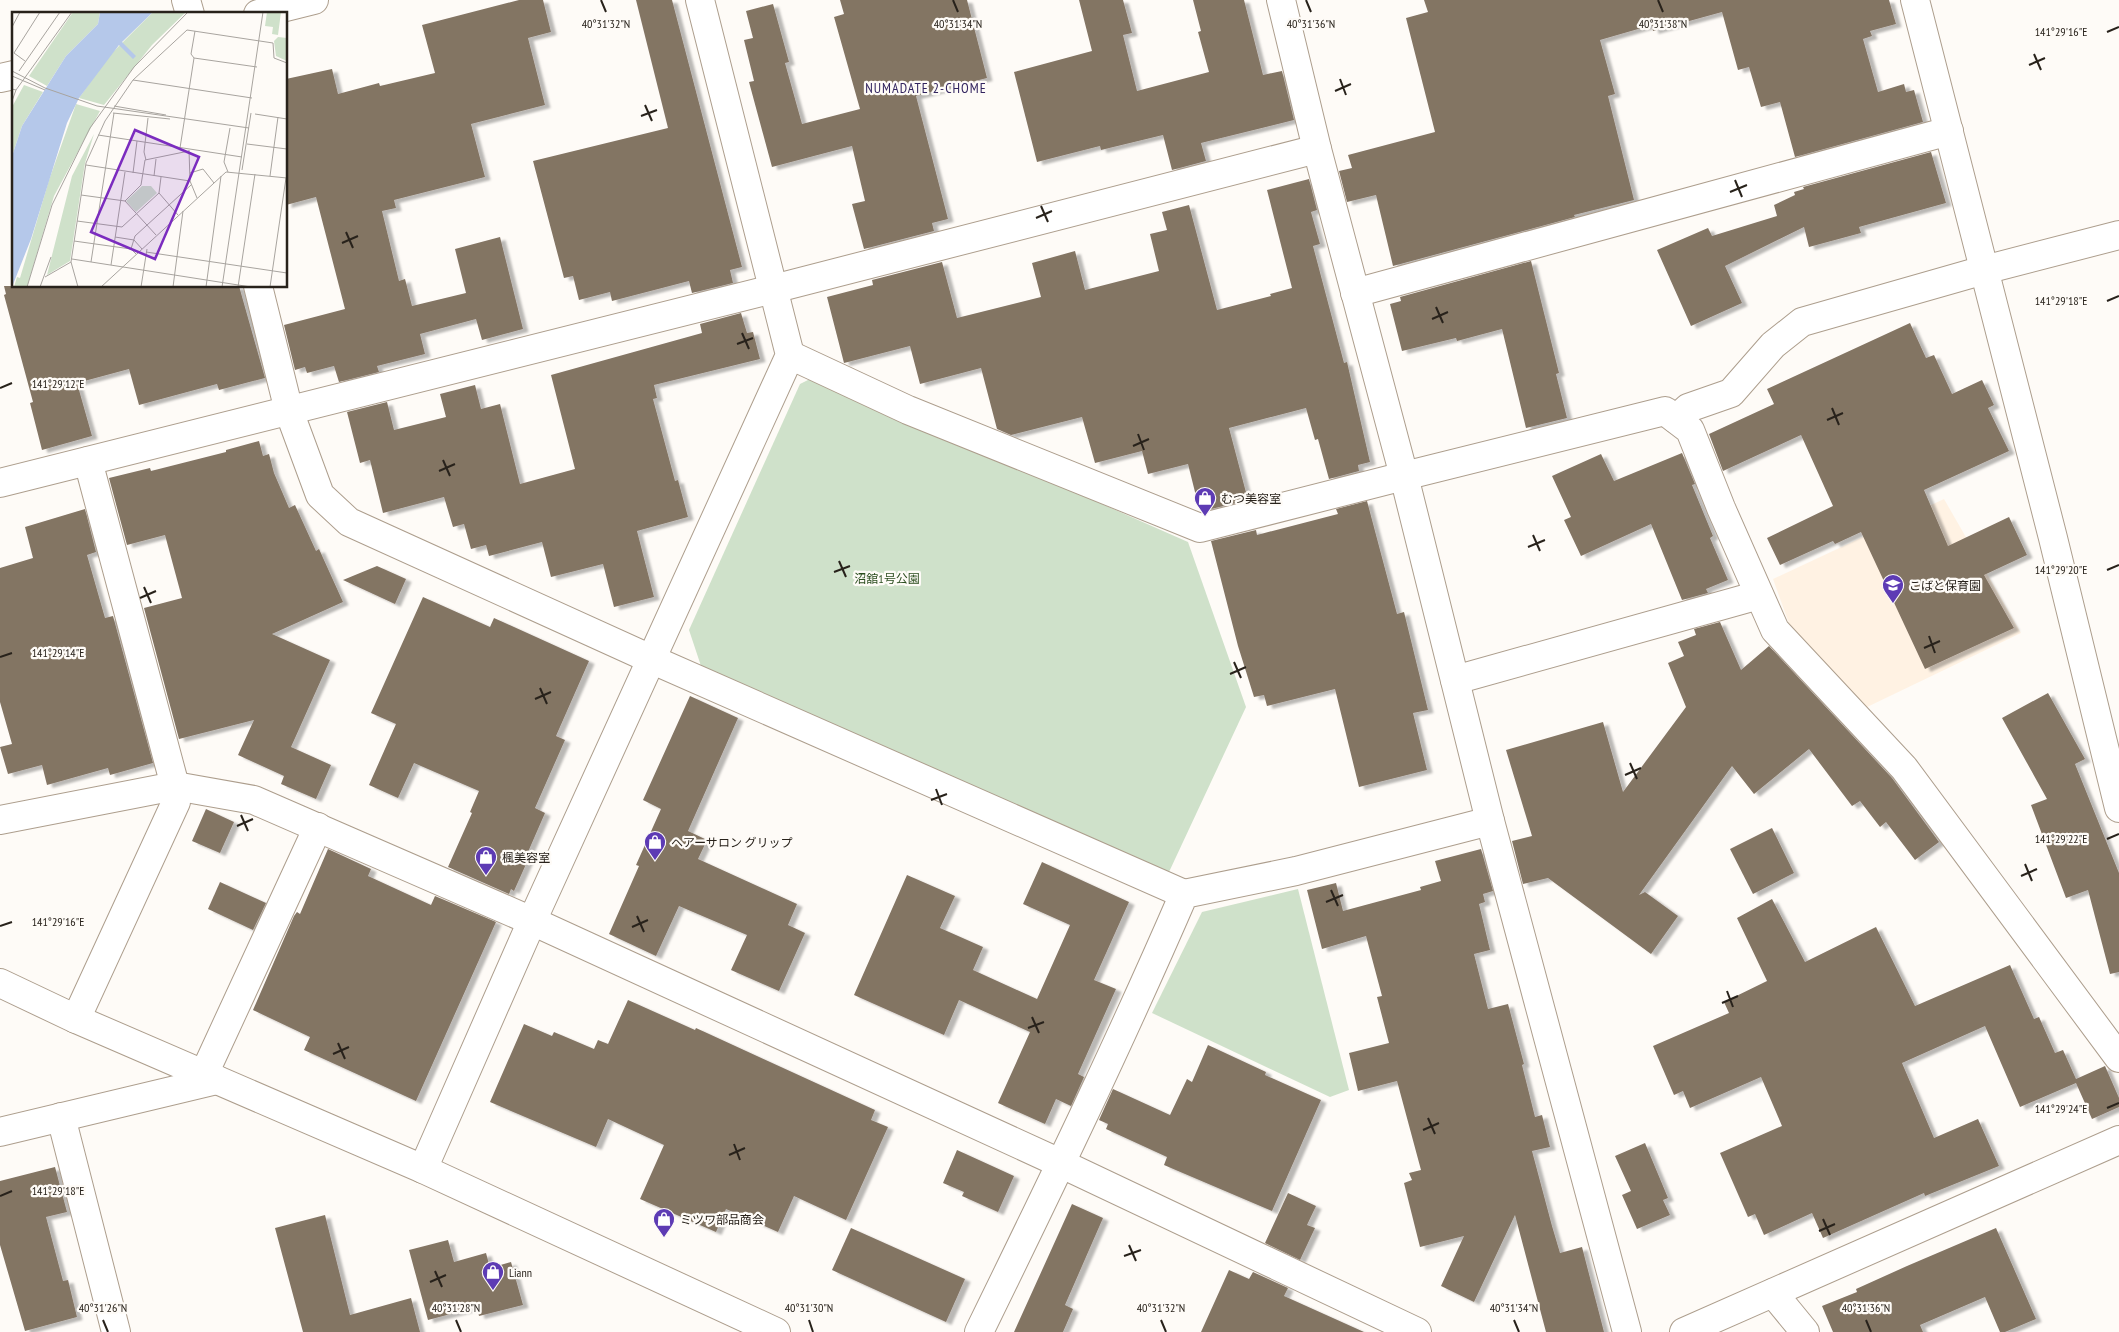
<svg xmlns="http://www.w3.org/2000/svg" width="2119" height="1332" viewBox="0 0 2119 1332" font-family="'PT Sans Narrow','Noto Sans JP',sans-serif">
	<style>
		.built { fill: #fff2e3 }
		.green { fill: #cfe1ca }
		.building { fill: #837464; filter: url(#shadow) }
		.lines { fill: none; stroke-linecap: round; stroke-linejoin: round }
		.minor-casing { stroke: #ad9e8d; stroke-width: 30 }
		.minor { stroke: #fff; stroke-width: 28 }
		.ticks { fill: none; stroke: #28221b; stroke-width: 2 }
		.labels { text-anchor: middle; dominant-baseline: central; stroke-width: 4.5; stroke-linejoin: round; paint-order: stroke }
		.poi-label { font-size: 12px; fill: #28221b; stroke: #fefbf7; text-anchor: start }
		.park-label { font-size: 12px; fill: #2b4d1f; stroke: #fefbf7 }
		.neighbourhood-label { font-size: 14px; letter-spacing: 1px; fill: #32245f; stroke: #fefbf7 }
		.inset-road { fill: none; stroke: #a8a49f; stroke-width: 1 }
		.view { fill: #7b2cbf; fill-opacity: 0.15; stroke: #7b2cbf; stroke-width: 2.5 }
		.inset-edge { fill: none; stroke: #28221b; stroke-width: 2.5 }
		.ticks-label { font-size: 12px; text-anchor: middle; fill: #28221b; stroke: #fefbf7; stroke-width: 4.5; stroke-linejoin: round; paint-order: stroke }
	</style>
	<defs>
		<filter id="shadow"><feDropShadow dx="5.5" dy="3" stdDeviation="1" flood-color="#0004"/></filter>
	</defs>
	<rect width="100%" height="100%" fill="#fefbf7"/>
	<polygon class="built" points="1944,499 2021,633 1865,708 1791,629 1773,579"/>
	<g class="green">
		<polygon points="814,377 1188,542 1246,707 1169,872 701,666 689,630 800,384"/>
		<polygon points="1298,889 1349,1090 1330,1097 1152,1013 1202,912"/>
	</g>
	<g class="building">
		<polygon points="519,0 543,0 551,32 528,38 545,105 471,124 485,177 394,200 396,208 382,211 399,281 405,279 412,306 466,293 455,249 500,237 523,329 482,340 476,319 420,334 425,354 377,366 379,372 339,382 334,366 307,373 305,367 295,370 284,325 345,309 316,197 286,205 286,79 332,69 338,94 379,83 380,86 435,73 422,25"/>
		<polygon points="636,0 672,0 742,267 730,270 733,283 692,293 689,281 612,301 610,292 579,300 573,276 564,278 533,161 668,128"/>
		<polygon points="840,0 967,0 987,78 916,96 948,219 932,223 934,231 864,249 852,204 865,201 852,146 772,167 749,82 754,81 744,40 753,38 746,11 773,4 789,62 785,63 802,124 860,109 834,17 844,14"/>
		<polygon points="1079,0 1123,0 1132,33 1123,35 1137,91 1209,72 1198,32 1201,31 1193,0 1244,0 1263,75 1282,71 1294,120 1201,143 1206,161 1172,170 1163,135 1101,150 1100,146 1037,162 1014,72 1092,51"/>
		<polygon points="1424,0 1889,0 1896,24 1870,31 1872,36 1863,39 1878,92 1904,84 1906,92 1914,90 1923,122 1795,157 1780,102 1761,107 1749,67 1738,70 1722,12 1653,31 1652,25 1600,40 1615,94 1608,96 1634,200 1574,215 1575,217 1393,266 1376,195 1347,202 1339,171 1352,168 1348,155 1435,132 1406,18 1428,12"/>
		<polygon points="1931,152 1946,203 1859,227 1861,233 1809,247 1804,227 1725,266 1742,303 1691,326 1657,250 1708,228 1712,236 1777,216 1774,205 1795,195 1794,192 1804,189 1803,187"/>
		<polygon points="1309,179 1317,210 1311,212 1320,244 1313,246 1344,363 1347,362 1370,462 1358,465 1359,471 1329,479 1318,439 1315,440 1306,408 1229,428 1248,500 1203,511 1201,507 1199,508 1188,464 1148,474 1142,451 1095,463 1082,417 1011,435 997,429 981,368 920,384 910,346 844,363 827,297 873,285 872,280 942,262 957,318 1041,297 1032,263 1075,251 1085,290 1159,271 1150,234 1167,230 1162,212 1189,205 1217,310 1271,296 1270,294 1292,288 1267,190"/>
		<polygon points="1531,261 1559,373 1556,374 1567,418 1526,428 1502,329 1457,341 1456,338 1402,351 1390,304 1401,301 1400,297"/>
		<polygon points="4,286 239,286 265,378 219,390 217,384 139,405 129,369 77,383 92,436 42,450 30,403 33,402 4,295 6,294"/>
		<polygon points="741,313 747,333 753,332 760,359 654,385 657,398 653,399 675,481 678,480 688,517 637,531 654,597 614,607 603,564 551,577 542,542 489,556 486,545 471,549 464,524 453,527 444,497 383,513 370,460 360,463 347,412 387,402 394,430 446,417 440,394 475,385 481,409 500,404 520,484 575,469 551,375 702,333 700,324"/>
		<polygon points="1910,323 1926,358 1934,355 1952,394 1982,380 1994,405 1988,408 2009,451 1924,490 1948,546 2009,517 2027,555 1984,575 2014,628 1925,669 1861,532 1835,544 1833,541 1780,565 1767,538 1833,506 1801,435 1723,471 1709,434 1774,404 1767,389"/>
		<polygon points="259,441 263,456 269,454 274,473 289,508 295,505 316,551 319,549 343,602 272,634 330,660 291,747 331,765 316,799 281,784 284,776 238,755 254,720 179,739 144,608 182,598 165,535 127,545 109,478 150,468 151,471 226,452 226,450"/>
		<polygon points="1682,453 1695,484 1692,485 1713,536 1710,538 1728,580 1706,589 1708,593 1682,600 1651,524 1581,556 1564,520 1571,517 1552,476 1601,454 1614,481"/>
		<polygon points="1367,501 1397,614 1404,612 1428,710 1413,713 1427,770 1359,787 1335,689 1267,706 1264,695 1254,697 1238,646 1211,541 1256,530 1257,535 1338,514 1336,509"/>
		<polygon points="85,509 96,552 87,555 105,618 113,616 153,763 110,775 108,768 47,785 42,765 8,774 0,747 12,744 0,702 0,568 33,558 25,527"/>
		<polygon points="377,566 406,579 395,604 343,580"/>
		<polygon points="423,597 490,627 494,618 589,661 556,736 565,740 535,808 545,813 528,852 531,853 514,891 511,889 509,894 448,867 472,813 470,812 479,791 414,763 398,798 369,785 396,724 371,713"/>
		<polygon points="1720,622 1741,670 1769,646 1892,778 1939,842 1915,860 1886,822 1880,827 1860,801 1852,806 1809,749 1754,794 1732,766 1639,895 1645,892 1678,916 1651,954 1548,878 1523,884 1512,841 1532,836 1506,750 1603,722 1623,792 1686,707 1668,663 1684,656 1678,642 1696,635 1694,629"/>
		<polygon points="2048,693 2085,759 2075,764 2119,873 2119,972 2110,974 2088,890 2066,898 2031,805 2047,799 2002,718"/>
		<polygon points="690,696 738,718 688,831 707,840 698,859 797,904 788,925 805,933 779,991 731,970 747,935 679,906 656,956 609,934 639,866 636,865 661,809 643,800"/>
		<polygon points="206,809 234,822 220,853 192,841"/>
		<polygon points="1772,828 1794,873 1753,894 1730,849"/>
		<polygon points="328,849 371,869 368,876 431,905 435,896 496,922 416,1101 304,1050 310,1037 253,1010 294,916 297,912 300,914"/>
		<polygon points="1481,849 1493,891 1483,894 1485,902 1479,904 1490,950 1474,954 1488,1009 1508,1004 1524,1064 1522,1065 1535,1117 1542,1115 1550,1147 1532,1151 1552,1226 1560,1253 1582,1247 1604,1332 1546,1332 1515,1215 1474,1302 1441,1286 1464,1236 1420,1247 1404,1183 1412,1180 1409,1173 1421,1170 1397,1081 1358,1091 1349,1053 1389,1043 1377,997 1382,996 1366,936 1322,949 1307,890 1336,883 1343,911 1421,890 1420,887 1441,881 1435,861"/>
		<polygon points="1042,862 1129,902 1094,980 1116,989 1078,1074 1084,1077 1071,1106 1056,1099 1045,1124 998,1103 1030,1032 959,1000 944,1035 854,995 907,875 955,896 940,928 983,947 973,970 1037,999 1070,925 1023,904"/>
		<polygon points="220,882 266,903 253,930 208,909"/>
		<polygon points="1772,899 1805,962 1876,927 1915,1006 2010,965 2034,1019 2039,1017 2055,1053 2063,1050 2076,1079 2105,1066 2119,1098 2119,1107 2092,1119 2076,1083 2020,1107 1985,1026 1902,1063 1934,1138 1978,1119 1999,1166 1925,1196 1924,1193 1823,1238 1812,1213 1764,1235 1755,1214 1748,1217 1720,1153 1782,1126 1761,1077 1690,1108 1683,1091 1674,1095 1653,1046 1729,1013 1724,1002 1767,981 1737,918"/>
		<polygon points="628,1000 695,1030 696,1028 875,1110 871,1120 888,1127 846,1220 794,1196 778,1232 726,1209 716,1232 640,1199 664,1145 608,1119 596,1147 490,1102 524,1024 552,1036 554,1032 594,1049 598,1040 608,1044"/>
		<polygon points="1208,1045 1266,1072 1265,1075 1321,1100 1272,1211 1164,1165 1167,1157 1106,1129 1108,1124 1099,1120 1113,1089 1170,1115 1187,1079 1192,1082"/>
		<polygon points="1645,1143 1668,1198 1663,1200 1670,1215 1637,1229 1622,1195 1631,1191 1615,1156"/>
		<polygon points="957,1150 1014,1176 998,1212 962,1196 964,1192 943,1183"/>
		<polygon points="55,1167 67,1212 46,1217 63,1281 68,1280 77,1317 25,1331 0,1245 0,1181"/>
		<polygon points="1288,1193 1316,1206 1307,1225 1315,1228 1300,1260 1265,1243"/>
		<polygon points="1072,1204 1103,1218 1065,1305 1073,1309 1063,1332 1014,1332"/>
		<polygon points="325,1215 350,1315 411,1298 420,1332 303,1332 275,1228"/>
		<polygon points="851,1228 965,1279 946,1322 832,1270"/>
		<polygon points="1996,1228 2036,1319 2005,1332 2000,1332 1985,1297 1920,1325 1923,1332 1833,1332 1822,1306 1857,1292 1856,1289 1907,1266"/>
		<polygon points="448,1240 454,1262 486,1253 490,1268 511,1262 523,1305 479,1316 477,1307 428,1320 409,1250"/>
		<polygon points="1229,1270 1249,1279 1253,1272 1288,1288 1284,1296 1364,1332 1201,1332"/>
	</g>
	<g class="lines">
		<g class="minor-casing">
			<g id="minor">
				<polyline points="186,0 190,14"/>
				<polyline points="1281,0 1317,149 1404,476 1490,821 1627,1332"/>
				<polyline points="1915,0 2053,538 2119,808"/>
				<polyline points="258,14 314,0"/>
				<polyline points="0,78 14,75"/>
				<polyline points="258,286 289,411 320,495 349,522 653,660 1184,894"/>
				<polyline points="1355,293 1949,131"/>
				<polyline points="790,355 908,410 1200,528 1404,476 1665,411 1690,430 1721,508 1775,630 1904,768 2119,1058"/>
				<polyline points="1676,419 1688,408 1731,393 1773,345 1802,322 1984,270 2119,235"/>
				<polyline points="0,483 773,289 1317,149"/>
				<polyline points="1455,680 1759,595"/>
				<polyline points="0,820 175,786 254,800 532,921 1062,1164 1417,1332"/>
				<polyline points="0,983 76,1019 423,1169 776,1332"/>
				<polyline points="76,1019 176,802 175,786 88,461"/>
				<polyline points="204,1074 318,827"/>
				<polyline points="61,1117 116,1332"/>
				<polyline points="0,1132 217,1080"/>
				<polyline points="423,1169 532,921 790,355 700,0"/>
				<polyline points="1773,1293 1805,1332"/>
				<path d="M979 1332C1050 1187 1120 1042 1184 894L1296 871 1490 821"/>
				<polyline points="1684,1332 2119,1140"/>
			</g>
		</g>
		<use href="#minor" class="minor"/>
	</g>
	<path class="ticks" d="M601 0 606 12M953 0 958 12M1306 0 1311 12M1658 0 1663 12M2107 32 2119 27M2034 54 2041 70M2029 65 2045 58M1340 79 1346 95M1335 91 1351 84M645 105 652 121M641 116 657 110M1735 180 1742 197M1730 192 1747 185M1041 206 1048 222M1036 218 1052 211M346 232 353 248M342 243 358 236M2107 301 2119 296M1436 307 1443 323M1432 319 1448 312M742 333 749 349M737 344 753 338M0 388 12 383M1832 408 1839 425M1827 420 1843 413M1138 434 1144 450M1133 446 1149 439M443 460 450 476M439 471 455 464M1533 535 1540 551M1528 547 1545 540M839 561 846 577M2107 570 2119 565M834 572 850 566M144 587 151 603M140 598 156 591M1929 636 1935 653M1924 648 1940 641M0 657 12 653M1234 662 1241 678M1230 674 1246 667M540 688 547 704M535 699 551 692M1630 763 1637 779M1625 775 1641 768M936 789 942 805M931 800 947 794M241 815 248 831M237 826 253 819M2107 839 2119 834M2025 864 2032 881M2021 876 2037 869M1331 890 1338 906M1326 902 1343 895M637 916 644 932M0 926 12 922M632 927 648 920M1727 991 1733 1007M1722 1003 1738 996M1032 1017 1039 1033M1028 1028 1044 1022M338 1043 345 1059M333 1054 349 1047M2107 1108 2119 1103M1428 1118 1435 1134M1423 1130 1439 1123M734 1144 740 1160M729 1155 745 1148M0 1196 12 1191M1823 1219 1830 1235M1819 1231 1835 1224M1129 1245 1136 1261M1124 1256 1141 1250M435 1271 442 1287M430 1282 446 1275M103 1320 108 1332M456 1320 461 1332M809 1320 813 1332M1161 1320 1166 1332M1514 1320 1519 1332M1866 1320 1871 1332"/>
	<defs>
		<g id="shop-pin" transform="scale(1.125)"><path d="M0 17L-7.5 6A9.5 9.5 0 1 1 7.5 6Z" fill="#5d3bb4" stroke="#fefbf7"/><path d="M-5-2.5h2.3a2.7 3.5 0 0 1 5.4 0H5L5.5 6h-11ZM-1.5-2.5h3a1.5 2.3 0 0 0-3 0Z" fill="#fff"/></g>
		<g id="school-pin" transform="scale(1.125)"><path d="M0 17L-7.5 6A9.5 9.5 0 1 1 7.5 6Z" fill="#5d3bb4" stroke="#fefbf7"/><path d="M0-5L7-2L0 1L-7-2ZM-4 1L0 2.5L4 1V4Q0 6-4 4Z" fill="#fff"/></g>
	</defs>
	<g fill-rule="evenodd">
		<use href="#shop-pin" x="1205" y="498"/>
		<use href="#school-pin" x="1893" y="585"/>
		<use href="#shop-pin" x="655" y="842"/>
		<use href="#shop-pin" x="486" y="857"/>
		<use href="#shop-pin" x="664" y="1219"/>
		<use href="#shop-pin" x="493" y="1272"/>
	</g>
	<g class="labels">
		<g class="poi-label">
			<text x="1221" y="498">むつ美容室</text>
			<text x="1909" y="585">こばと保育園</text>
			<text x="671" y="842">ヘアーサロン グリップ</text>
			<text x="502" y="857">楓美容室</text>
			<text x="680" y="1219">ミツワ部品商会</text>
			<text x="509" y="1272">Liann</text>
		</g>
		<g class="park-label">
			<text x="887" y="578">沼舘1号公園</text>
		</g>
		<g class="neighbourhood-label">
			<text x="926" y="88">NUMADATE 2-CHOME</text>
		</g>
	</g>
	<g transform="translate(12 12)">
		<rect width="275" height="275" fill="#fefbf7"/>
		<path d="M61 0H88L86 12 54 44 35 74 17 64ZM141 0H174L140 33 92 93 67 86 97 44ZM255 0H269L266 23 260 22 261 15 253 14ZM266 25 275 26V49L264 44 262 29ZM12 73 31 80 10 114 0 144V95ZM64 92 88 99 42 184 15 275H2L5 265 8 266 37 168ZM82 122 73 151 58 249 35 263 60 164ZM130 174H139L145 181 124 200 114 189Z" fill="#cfe1ca"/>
		<path d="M88 0H141L110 30 124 44 121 47 107 33 67 86 55 111 19 227 0 275V144L10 114 54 44 86 12Z" fill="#b5c8ea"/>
		<path class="inset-road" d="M0 15 8 0M183 19 179 42 182 46 245 55M13 49 2 41 28 0M0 59 33 76 85 94 237 116M7 59 48 0M0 64 33 78M121 68 240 86M0 77 4 78 0 89M4 78 60 0M102 94 154 103M101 101 158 107M243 102 275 107M86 123 230 145M235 132 275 137M168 136 182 46M177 138 178 169 185 186M134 148 132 140 136 106M74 153 178 169M230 158 239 101M216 160 212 150 218 116M121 161 125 129M178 161 191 157 202 171M142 164 144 147M258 164 266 105M149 165 147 181 166 203M69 183 113 189 144 223M113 189 129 173 133 148 177 139M65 209 110 215 147 181M103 225 122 228 130 237M62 229 119 237 124 242M119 237 123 224 179 173M134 240 275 261M60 247 239 275M79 250 102 101M99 253 113 160M33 265 59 250M15 275 40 193 78 116 122 55 176 0M28 275 39 245M66 275 59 250 74 151 93 109 121 68 175 18 261 31 262 46 275 51M89 275 214 160 275 166M129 275 135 237M161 275 171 199M194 275 209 164M210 275 251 0M226 275 243 162M258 275 274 166"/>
		<path class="view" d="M123 118 187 145 143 247 79 220Z"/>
		<rect width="275" height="275" class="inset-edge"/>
	</g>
	<g class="ticks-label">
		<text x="606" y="28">40°31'32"N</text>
		<text x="958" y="28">40°31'34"N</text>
		<text x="1311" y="28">40°31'36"N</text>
		<text x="1663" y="28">40°31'38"N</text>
		<text x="2061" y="36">141°29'16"E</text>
		<text x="2061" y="305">141°29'18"E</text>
		<text x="58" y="388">141°29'12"E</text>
		<text x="2061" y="574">141°29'20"E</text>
		<text x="58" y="657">141°29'14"E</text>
		<text x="2061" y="843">141°29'22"E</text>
		<text x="58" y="926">141°29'16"E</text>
		<text x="2061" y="1113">141°29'24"E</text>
		<text x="58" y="1195">141°29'18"E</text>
		<text x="103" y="1312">40°31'26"N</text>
		<text x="456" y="1312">40°31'28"N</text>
		<text x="809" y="1312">40°31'30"N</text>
		<text x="1161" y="1312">40°31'32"N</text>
		<text x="1514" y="1312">40°31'34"N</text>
		<text x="1866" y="1312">40°31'36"N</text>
	</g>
</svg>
